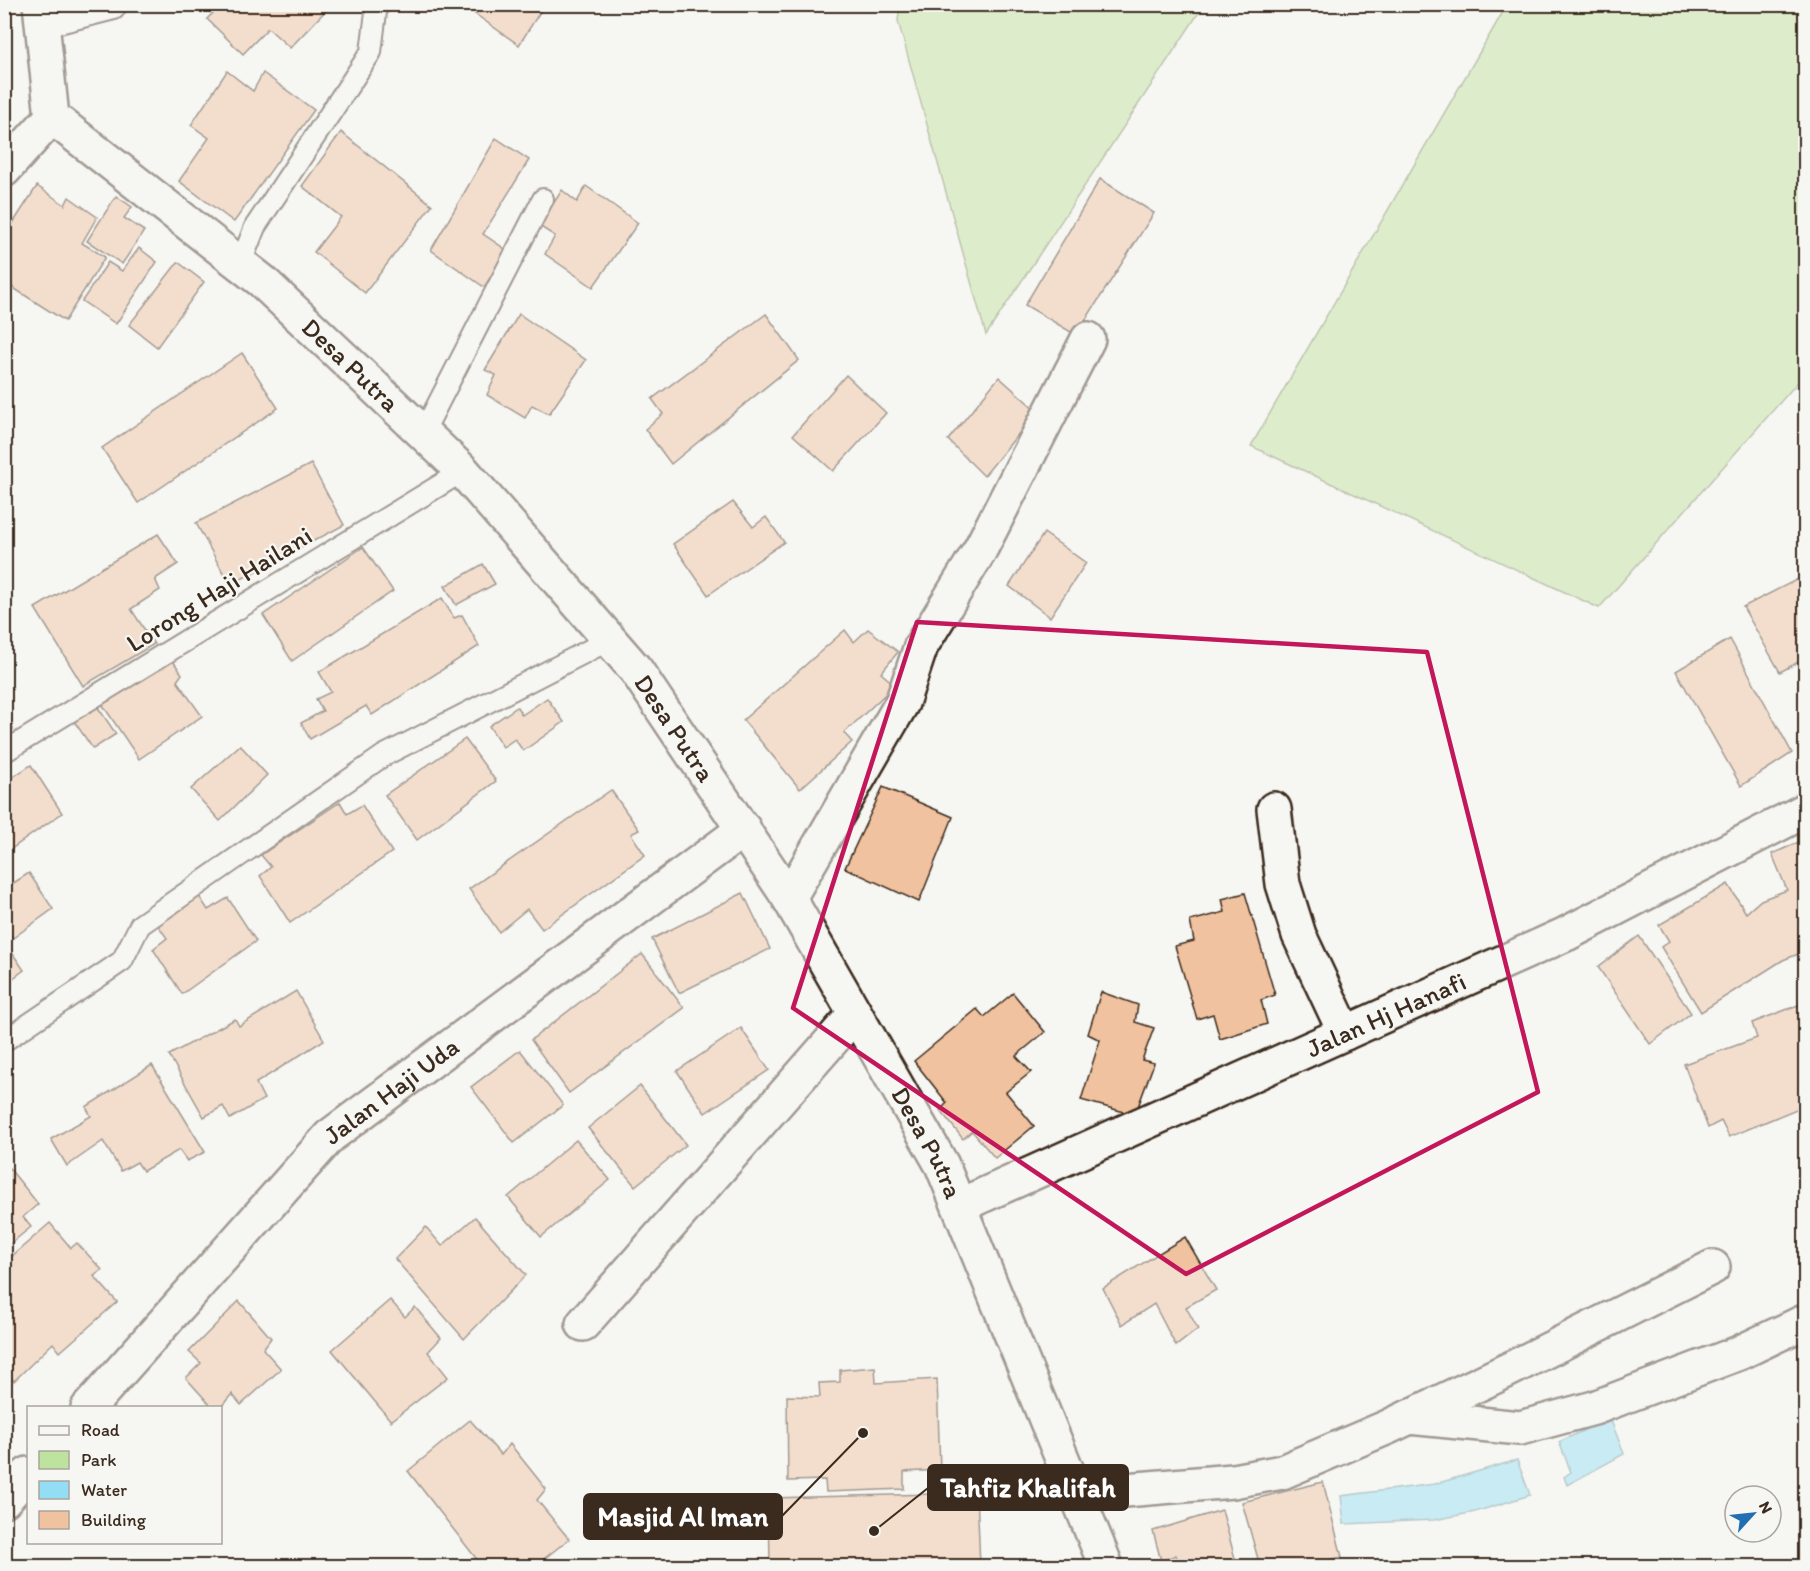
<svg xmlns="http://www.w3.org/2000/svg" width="1810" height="1571" viewBox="0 0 1810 1571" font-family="Itim,sans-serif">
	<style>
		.green { fill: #bee39e; stroke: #7c865e; stroke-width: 1.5 }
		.water { fill: #93def4; stroke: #70969e; stroke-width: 1.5 }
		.building { fill: #f0c29f; stroke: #3b2a1e; stroke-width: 1.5 }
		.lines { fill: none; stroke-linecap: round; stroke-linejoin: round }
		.lane-casing { stroke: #3b2a1e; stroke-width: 24 }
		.street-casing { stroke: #3b2a1e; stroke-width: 38 }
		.secondary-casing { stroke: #3b2a1e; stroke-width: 38 }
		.lane { stroke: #f6f6f2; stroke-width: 20 }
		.street { stroke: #f6f6f2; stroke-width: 33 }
		.secondary { stroke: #f6f6f2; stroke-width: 33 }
		.marked { fill: none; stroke: #c2185b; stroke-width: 4.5; stroke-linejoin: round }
		.labels { text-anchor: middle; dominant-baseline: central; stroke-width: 4.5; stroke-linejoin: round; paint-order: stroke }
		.street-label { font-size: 26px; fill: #3b2a1e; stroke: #f6f6f2 }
		.leader { fill: none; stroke: #3b2a1e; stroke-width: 2 }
		.callout-dot { fill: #3b2a1e; stroke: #f6f6f2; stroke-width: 2 }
		.callout { fill: #3b2a1e; stroke: #3b2a1e; stroke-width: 2 }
		.callout-label { font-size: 27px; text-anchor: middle; font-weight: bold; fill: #fff }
	</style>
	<rect width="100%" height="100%" fill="#f6f6f2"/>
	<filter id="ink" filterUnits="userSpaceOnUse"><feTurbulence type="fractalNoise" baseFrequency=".0167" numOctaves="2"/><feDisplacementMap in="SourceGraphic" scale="12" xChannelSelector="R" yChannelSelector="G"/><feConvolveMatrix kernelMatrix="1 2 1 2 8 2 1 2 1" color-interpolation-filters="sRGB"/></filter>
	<g filter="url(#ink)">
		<g class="green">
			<polygon points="900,5 1204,5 986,335 898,21"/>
			<polygon points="1507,5 1805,5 1805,374 1599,608 1251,446"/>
		</g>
		<g class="water">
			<polygon points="1610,1418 1624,1454 1567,1485 1564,1477 1571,1472 1559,1442"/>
			<polygon points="1517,1460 1530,1495 1475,1512 1434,1520 1344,1524 1341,1496 1435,1484"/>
		</g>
		<g class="building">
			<polygon points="222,4 225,4 230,10 235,4 332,4 290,48 268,28 243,54 207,19"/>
			<polygon points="461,4 545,4 519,45"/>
			<polygon points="227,71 253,91 263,73 314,110 234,222 179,181 209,138 191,125"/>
			<polygon points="341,132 432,205 365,293 314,252 341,217 302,186"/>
			<polygon points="496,138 529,160 483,234 508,251 484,287 431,250"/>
			<polygon points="1100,179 1154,213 1076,335 1025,305"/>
			<polygon points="37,186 65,205 69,197 97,217 82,243 105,257 65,321 4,282 4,237"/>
			<polygon points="586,186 638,223 593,287 545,254 555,236 539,226 562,190 577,202"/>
			<polygon points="116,196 132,207 124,218 144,231 122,264 87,241"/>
			<polygon points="139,248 157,262 116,324 82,301 108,262 122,271"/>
			<polygon points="178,262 204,282 157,347 129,325"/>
			<polygon points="519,314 586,360 549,414 532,405 525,418 487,395 496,375 485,370"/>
			<polygon points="766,314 799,360 671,464 645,429 663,414 652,399"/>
			<polygon points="242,353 278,408 138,503 102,448"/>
			<polygon points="846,375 886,413 833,471 793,435"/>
			<polygon points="999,377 1037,411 984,476 948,440"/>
			<polygon points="311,464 344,525 230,585 196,523"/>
			<polygon points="733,502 753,527 766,517 784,542 708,595 673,544"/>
			<polygon points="1044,533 1086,563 1050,617 1009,586"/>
			<polygon points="158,534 178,564 155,579 160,590 131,609 154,644 83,686 35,608"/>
			<polygon points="363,547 393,591 292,661 263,615"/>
			<polygon points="483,564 495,584 456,605 445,586"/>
			<polygon points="1806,575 1806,658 1780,672 1743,607"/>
			<polygon points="442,598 454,618 462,615 479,646 372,715 366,706 310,739 301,723 323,711 316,699 331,692 319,672"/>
			<polygon points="868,629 898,652 881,673 895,685 844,733 852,742 800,789 743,720 845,630 854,642"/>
			<polygon points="1730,639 1792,753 1741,786 1676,671"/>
			<polygon points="171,658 182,674 177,681 202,716 139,759 102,704"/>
			<polygon points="547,698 564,722 523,751 515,739 503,747 489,726 517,707 522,715"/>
			<polygon points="97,706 116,734 93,749 74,721"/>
			<polygon points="4,715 13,729 4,733"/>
			<polygon points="465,739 496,781 417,840 385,795"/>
			<polygon points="240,745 267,775 220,821 191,789"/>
			<polygon points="31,765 62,813 4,854 4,783"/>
			<polygon points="883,787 953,817 919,902 845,868"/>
			<polygon points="611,790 639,830 631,834 645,855 542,929 527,909 499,932 469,889"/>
			<polygon points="340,802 347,814 362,805 392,852 290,923 260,876 271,867 261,855"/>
			<polygon points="1806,839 1806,951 1783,960 1701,1012 1661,947 1669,941 1659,925 1728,884 1746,913 1761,900 1787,890 1772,854"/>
			<polygon points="29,873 53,909 13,938 4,925 4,889"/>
			<polygon points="743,893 770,949 679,993 652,939"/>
			<polygon points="1245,893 1275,995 1261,1000 1267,1024 1220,1039 1213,1014 1197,1019 1175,946 1194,941 1190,921 1225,912 1222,899"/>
			<polygon points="199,896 208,910 228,898 256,941 182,994 153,949 167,938 157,924"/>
			<polygon points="1639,936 1691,1013 1650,1044 1598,967"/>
			<polygon points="4,941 24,970 4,985"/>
			<polygon points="642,954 684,1008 569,1093 531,1040"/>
			<polygon points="296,991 324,1040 256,1083 264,1099 230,1119 223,1106 204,1117 169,1055 235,1019 239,1026"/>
			<polygon points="1101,992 1138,1005 1135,1022 1154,1028 1142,1060 1154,1063 1135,1115 1081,1100 1100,1040 1088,1034"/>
			<polygon points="1013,993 1045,1032 1016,1056 1031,1072 1006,1092 1034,1126 995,1158 972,1131 963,1139 940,1110 947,1103 914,1061 977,1009 984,1017"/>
			<polygon points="1801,1004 1806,1015 1806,1105 1729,1137 1721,1121 1708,1128 1684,1064 1757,1038 1752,1023"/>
			<polygon points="741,1028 769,1070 705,1113 677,1071"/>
			<polygon points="520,1050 563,1105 514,1143 471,1087"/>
			<polygon points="152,1065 205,1152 187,1161 179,1150 143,1171 137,1162 121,1171 103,1141 67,1166 51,1139 91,1116 86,1107"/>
			<polygon points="640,1086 686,1145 635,1186 588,1128"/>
			<polygon points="576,1140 610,1180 541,1237 508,1197"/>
			<polygon points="9,1168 38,1204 23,1217 31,1227 4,1249 4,1172"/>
			<polygon points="475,1217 526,1275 464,1339 395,1259 426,1227 442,1246"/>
			<polygon points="50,1223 71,1248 77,1243 102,1270 94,1276 117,1302 60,1352 53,1343 14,1381 4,1370 4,1296 9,1292 4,1287 4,1263"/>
			<polygon points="1185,1237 1216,1290 1186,1307 1198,1329 1176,1346 1154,1304 1122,1325 1103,1288"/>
			<polygon points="390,1300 405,1317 415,1307 441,1338 428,1352 448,1377 391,1421 332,1350"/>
			<polygon points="239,1301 271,1338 263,1349 281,1369 241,1405 232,1394 220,1408 213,1408 186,1378 201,1363 189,1352"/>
			<polygon points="875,1367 876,1383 937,1379 940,1470 904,1472 904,1489 826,1492 825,1480 788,1481 787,1396 820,1397 819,1383 840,1382 840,1370"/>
			<polygon points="470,1420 501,1455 510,1444 546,1489 537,1500 569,1539 535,1566 482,1566 408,1471"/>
			<polygon points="1323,1482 1342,1557 1301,1566 1260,1566 1242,1502"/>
			<polygon points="977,1493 980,1566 807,1566 807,1565 770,1566 769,1498"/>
			<polygon points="1222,1510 1237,1566 1179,1566 1176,1555 1161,1561 1153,1531"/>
		</g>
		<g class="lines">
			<g class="lane-casing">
				<g id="lane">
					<polyline points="43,27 114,9 117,4"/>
					<polyline points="240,265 255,227 371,52 377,4"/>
					<polyline points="423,433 543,199"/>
					<polyline points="4,752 463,471"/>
					<polyline points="4,1041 122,961 140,925 383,756 609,640"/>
				</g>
			</g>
			<g class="street-casing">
				<g id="street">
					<polyline points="40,4 52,117"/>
					<polyline points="1274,809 1283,884 1299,935 1345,1033"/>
					<polyline points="789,898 902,703 921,646 980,550 1088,339"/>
					<path id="s1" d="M959 1206 1566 934 1806 810"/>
					<polyline points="583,1324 855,1014"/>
					<path id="s2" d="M88 1408 330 1136 744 829"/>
					<polyline points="1409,1417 1520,1428 1594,1408 1739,1353 1806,1321"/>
					<polyline points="1077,1494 1233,1481 1282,1472 1388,1427 1506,1371 1713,1267"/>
					<polyline points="4,1500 28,1474"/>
				</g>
			</g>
			<g class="secondary-casing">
				<g id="secondary">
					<path id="s3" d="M4 170 52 117 262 281 423 433 463 471 636 670 789 898 942 1165 1106 1566"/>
				</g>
			</g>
			<use href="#lane" class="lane"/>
			<use href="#street" class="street"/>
			<use href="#secondary" class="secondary"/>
		</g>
	</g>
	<path d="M0 0H1810V1571H0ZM917 622 1427 652 1538 1092 1186 1274 793 1008Z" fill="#f6f6f2" fill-opacity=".55" fill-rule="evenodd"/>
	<path class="marked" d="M917 622 1427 652 1538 1092 1186 1274 793 1008Z"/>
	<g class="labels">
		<g class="street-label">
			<text stroke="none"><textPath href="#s3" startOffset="460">Desa Putra</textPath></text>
			<text transform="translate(219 589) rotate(-32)">Lorong Haji Hailani</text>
			<text stroke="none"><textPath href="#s3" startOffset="948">Desa Putra</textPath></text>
			<text stroke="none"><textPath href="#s1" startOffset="468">Jalan Hj Hanafi</textPath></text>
			<text stroke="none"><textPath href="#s2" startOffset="440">Jalan Haji Uda</textPath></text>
			<text stroke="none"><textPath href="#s3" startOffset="1434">Desa Putra</textPath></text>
		</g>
	</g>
	<path class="leader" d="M874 1531L928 1488M863 1433L782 1516"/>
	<g class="callout-dot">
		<circle cx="874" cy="1531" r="6"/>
		<circle cx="863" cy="1433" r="6"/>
	</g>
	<g class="callout">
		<rect x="928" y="1465" width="200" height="45" rx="6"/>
		<rect x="584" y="1494" width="198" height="45" rx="6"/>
	</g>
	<g class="callout-label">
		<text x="1028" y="1497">Tahfiz Khalifah</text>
		<text x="683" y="1526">Masjid Al Iman</text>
	</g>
	<rect width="1810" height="1571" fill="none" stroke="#f6f6f2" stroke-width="24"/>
	<rect x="12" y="12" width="1786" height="1547" fill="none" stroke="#3b2a1e" stroke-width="2" filter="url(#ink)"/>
	<rect x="27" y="1406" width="195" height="138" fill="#f6f6f2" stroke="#aba49d" stroke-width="1.5"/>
	<rect x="39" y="1426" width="30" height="9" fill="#f6f6f2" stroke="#aba49d" stroke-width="1.5"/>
	<text x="81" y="1436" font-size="18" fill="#3b2a1e">Road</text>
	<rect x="39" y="1451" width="30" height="18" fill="#bee39e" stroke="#aba49d" stroke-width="1.5"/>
	<text x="81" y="1466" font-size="18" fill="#3b2a1e">Park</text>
	<rect x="39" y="1481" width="30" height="18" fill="#93def4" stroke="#aba49d" stroke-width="1.5"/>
	<text x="81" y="1496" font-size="18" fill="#3b2a1e">Water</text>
	<rect x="39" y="1511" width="30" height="18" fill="#f0c29f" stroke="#aba49d" stroke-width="1.5"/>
	<text x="81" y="1526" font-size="18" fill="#3b2a1e">Building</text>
	<g transform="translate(1753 1514) rotate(63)"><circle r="28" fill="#f6f6f2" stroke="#aba49d" stroke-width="1.5"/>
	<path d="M0-4.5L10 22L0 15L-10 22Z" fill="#1f6fb2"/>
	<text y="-9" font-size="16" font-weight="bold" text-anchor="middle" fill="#3b2a1e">N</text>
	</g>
</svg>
